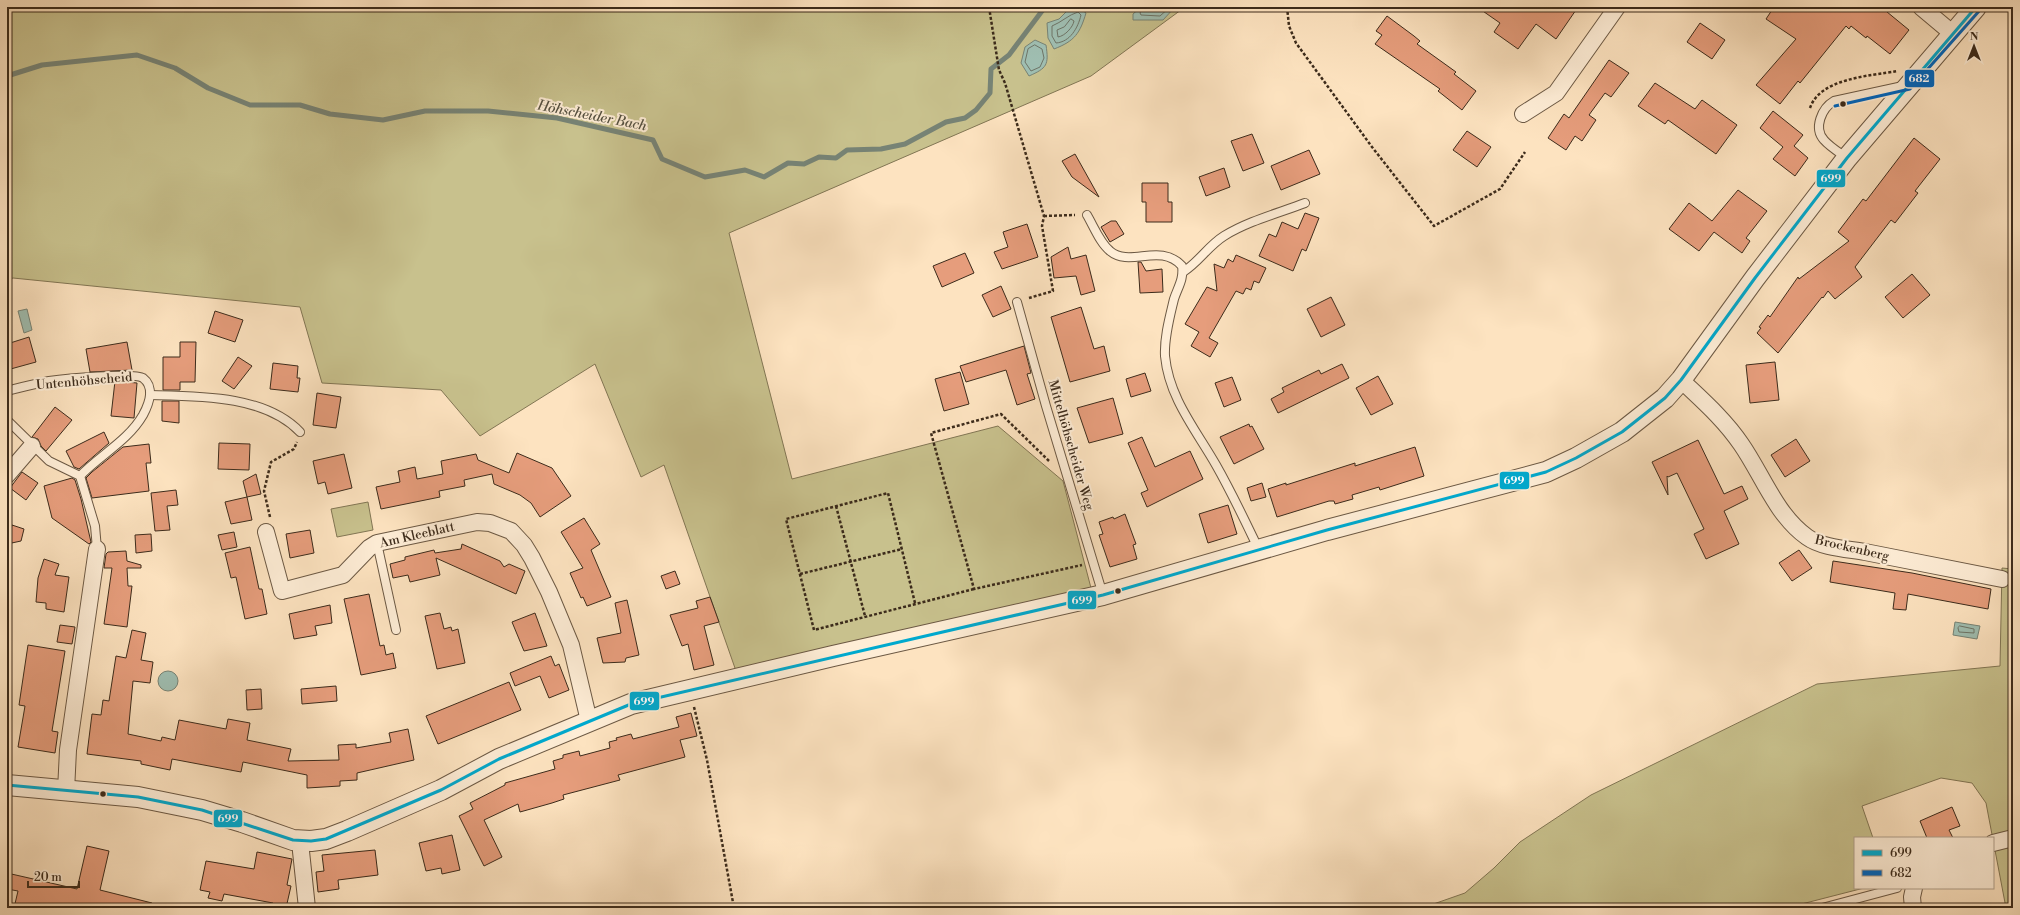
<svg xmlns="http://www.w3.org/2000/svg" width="2020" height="915" viewBox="0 0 2020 915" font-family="'Libre Bodoni',serif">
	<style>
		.green { fill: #c8c18d; stroke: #827654 }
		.water { fill: #9fbeb1; stroke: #778375 }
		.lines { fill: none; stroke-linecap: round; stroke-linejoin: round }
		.shore { stroke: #6e7466; stroke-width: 1 }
		.stream { stroke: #778375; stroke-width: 5 }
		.building { fill: #e69d7c; stroke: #3c2b1b }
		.service-casing { stroke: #6c5944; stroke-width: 10 }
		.minor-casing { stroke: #6c5944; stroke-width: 18 }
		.tertiary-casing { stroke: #6c5944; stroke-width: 22 }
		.path { stroke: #3c2b1b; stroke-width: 2.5; stroke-dasharray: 3 2; stroke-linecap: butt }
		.service { stroke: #feedd6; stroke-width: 8 }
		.minor { stroke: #feedd6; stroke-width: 16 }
		.tertiary { stroke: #feedd6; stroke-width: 20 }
		.bus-1-casing { stroke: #feedd6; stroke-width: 6 }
		.bus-2-casing { stroke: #feedd6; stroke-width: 6 }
		.bus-1 { stroke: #00a9ce; stroke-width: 3 }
		.bus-2 { stroke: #0065bd; stroke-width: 3 }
		.bus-dot { fill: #3c2b1b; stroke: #feedd6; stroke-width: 1.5 }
		.labels { text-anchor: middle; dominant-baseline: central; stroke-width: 4; stroke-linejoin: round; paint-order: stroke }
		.street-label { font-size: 13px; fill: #3c2b1b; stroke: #feedd6 }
		.water-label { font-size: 14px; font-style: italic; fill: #555040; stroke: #feedd6 }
		.line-badge { stroke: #feedd6; stroke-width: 1.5 }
		.badge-label { font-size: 11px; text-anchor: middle; font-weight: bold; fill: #fff }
	</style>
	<rect width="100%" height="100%" fill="#fde3c0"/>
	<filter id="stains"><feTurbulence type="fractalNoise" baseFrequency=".005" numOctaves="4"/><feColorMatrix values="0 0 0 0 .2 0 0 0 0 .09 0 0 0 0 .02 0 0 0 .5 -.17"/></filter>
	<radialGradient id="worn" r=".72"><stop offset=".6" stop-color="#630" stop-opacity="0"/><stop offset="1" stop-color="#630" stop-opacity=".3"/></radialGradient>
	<g class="green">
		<polygon points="7,7 1185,7 1091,76 729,233 792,479 998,426 1063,481 1091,588 736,671 664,465 641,477 595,364 480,436 441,390 322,383 300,307 13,278 7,280"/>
		<polygon points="368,502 373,530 337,537 331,509"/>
		<polygon points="2002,568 2013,569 2013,908 2006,908 1986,803 1972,783 1941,778 1862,806 1873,838 1855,838 1855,888 1864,888 1786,908 1422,908 1465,893 1494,868 1520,842 1591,795 1817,684 2000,666"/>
	</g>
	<g class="water">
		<polygon points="1141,7 1175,7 1163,20 1133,20 1133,14"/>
		<path d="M1079 8 1086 13C1080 33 1075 41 1054 49L1048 38 1047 23 1059 19 1067 11Z"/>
		<path d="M1035 40 1046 45C1049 65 1047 68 1029 76L1021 63 1025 47Z"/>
		<polygon points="27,309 32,330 24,333 18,311"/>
		<polygon points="1955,622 1980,626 1977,639 1953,635"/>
		<circle cx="168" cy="681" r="10"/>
	</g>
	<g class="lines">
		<g class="shore">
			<polyline points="1143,7 1140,13 1141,15 1160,16 1170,7"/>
			<path d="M1078 12 1081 15C1078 28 1070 42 1056 43L1052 36V26C1062 22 1068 15 1078 12Z"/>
			<path d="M1071 19 1074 21C1073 27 1065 36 1058 37L1057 30 1064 27Z"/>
			<polygon points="1035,45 1042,49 1044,58 1040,67 1031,71 1025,62 1028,49"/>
			<polygon points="1960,626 1974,629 1974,633 1959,632 1958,628"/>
		</g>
		<polyline class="stream" points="7,76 42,65 137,55 175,68 208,88 250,105 300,105 330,114 383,120 425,111 488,111 557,118 653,140 662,159 705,177 745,170 764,177 788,163 804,164 819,157 836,158 847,150 881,149 905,144 946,122 965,118 976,110 990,93 991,69 1009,55 1045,7"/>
	</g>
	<g class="building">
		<polygon points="1477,7 1578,7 1556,39 1536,24 1518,49 1494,32 1500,23"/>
		<polygon points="1774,7 1881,7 1909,30 1890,54 1867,36 1866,38 1851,26 1849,29 1846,26 1800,83 1798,81 1780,104 1756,85 1796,39 1766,19"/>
		<polygon points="1387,16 1414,36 1420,41 1417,44 1456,72 1454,74 1476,91 1462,110 1438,91 1440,89 1375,44 1382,35 1376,31"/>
		<polygon points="1700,23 1725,40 1712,59 1687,42"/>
		<polygon points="1609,60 1629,73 1611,97 1605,93 1589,115 1596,120 1582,141 1575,136 1566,150 1548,138 1564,114 1569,118"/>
		<polygon points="1655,83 1695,109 1702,100 1737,125 1716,154 1668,120 1665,124 1638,106"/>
		<polygon points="1773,111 1803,135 1794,146 1808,158 1795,176 1773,159 1783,147 1760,128"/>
		<polygon points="1467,131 1491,147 1477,167 1453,150"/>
		<polygon points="1252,134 1264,163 1243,171 1231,141"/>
		<polygon points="1914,138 1940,159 1915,191 1918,193 1895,223 1891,220 1855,267 1862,277 1835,299 1828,291 1823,298 1822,297 1778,353 1757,333 1761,328 1759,327 1768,315 1770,317 1798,277 1799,279 1849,241 1838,232 1863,199 1866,201"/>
		<polygon points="1309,150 1320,174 1281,190 1271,166"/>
		<polygon points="1075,154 1099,197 1072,177 1062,161"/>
		<polygon points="1224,168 1230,187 1206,196 1199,177"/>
		<polygon points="1142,183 1168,183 1168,202 1172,202 1172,222 1146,222 1146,202 1142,202"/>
		<polygon points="1738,190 1767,211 1746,238 1750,241 1742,253 1714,232 1699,251 1669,229 1689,203 1712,221"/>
		<polygon points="1305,213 1319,218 1306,251 1302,249 1293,271 1259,256 1269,234 1276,237 1282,222 1298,229"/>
		<polygon points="1111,221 1116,221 1124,234 1110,242 1101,227"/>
		<polygon points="1027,224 1038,257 1002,269 994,252 1008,247 1003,232"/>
		<polygon points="1068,247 1071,259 1086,255 1095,291 1081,295 1076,276 1054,278 1051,257"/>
		<polygon points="965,253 974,273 942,287 933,266"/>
		<polygon points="1236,255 1266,268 1259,283 1254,281 1251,290 1246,288 1243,294 1236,291 1209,338 1218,343 1210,357 1191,346 1199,332 1185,324 1207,287 1217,291 1214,264 1224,268 1228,259 1233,262"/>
		<polygon points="1138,262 1141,262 1146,271 1162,269 1163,292 1140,293"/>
		<polygon points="1912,274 1930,295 1903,318 1885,297"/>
		<polygon points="1001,286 1011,309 993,317 982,295"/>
		<polygon points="1331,297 1345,325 1321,337 1307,309"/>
		<polygon points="1081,307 1094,349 1104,346 1110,371 1070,382 1051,317"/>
		<polygon points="215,311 243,320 235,342 208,333"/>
		<polygon points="29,337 36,362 7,370 7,344"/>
		<polygon points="127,342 132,370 90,372 86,349"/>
		<polygon points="180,342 196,342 195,382 180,382 180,390 163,390 163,357 180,357"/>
		<polygon points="1024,346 1031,373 1027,374 1035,399 1017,405 1006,370 966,382 960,366"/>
		<polygon points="238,357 252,366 234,389 222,381"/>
		<polygon points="1775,362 1779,400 1750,403 1746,365"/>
		<polygon points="273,363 298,366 297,378 300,378 298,392 270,389"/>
		<polygon points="1342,364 1349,378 1278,413 1271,399 1284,392 1282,388 1319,370 1321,374"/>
		<polygon points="960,372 969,404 944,411 935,379"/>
		<polygon points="1145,373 1151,391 1131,397 1126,379"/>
		<polygon points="1378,376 1393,404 1371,415 1356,388"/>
		<polygon points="1232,377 1241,400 1224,407 1215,383"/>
		<polygon points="115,381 137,383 134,418 111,416"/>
		<polygon points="317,393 341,397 336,428 313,425"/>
		<polygon points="1113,398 1123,434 1089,443 1077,408"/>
		<polygon points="162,401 179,401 179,423 162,421"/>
		<polygon points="55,407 72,420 46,451 41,446 38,439 32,437"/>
		<polygon points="1249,424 1250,427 1252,426 1264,449 1234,464 1220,437"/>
		<polygon points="104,432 109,443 79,469 74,467 66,451"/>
		<polygon points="1142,437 1155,467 1190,451 1203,479 1147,507 1141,493 1148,490 1128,443"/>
		<polygon points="1796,439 1810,461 1785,477 1771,455"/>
		<polygon points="1698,440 1724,494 1742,486 1748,499 1724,511 1739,544 1706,559 1694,534 1704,529 1677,473 1668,477 1667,476 1668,495 1652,462"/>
		<polygon points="219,443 250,444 249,470 218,469"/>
		<polygon points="149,444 151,463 146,463 149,491 92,498 86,478 92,472 123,447"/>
		<polygon points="1415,447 1424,476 1380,490 1379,487 1352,495 1353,499 1335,504 1334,501 1329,501 1277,517 1268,489 1286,483 1286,485 1355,463 1355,466"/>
		<polygon points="517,453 552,468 571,496 540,517 531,503 520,495 494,484 492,474 464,480 465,486 439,491 440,497 381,509 376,487 400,482 398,471 415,467 417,479 443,474 441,461 476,454 478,460 509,473"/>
		<polygon points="344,454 352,488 328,494 325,482 318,484 313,461"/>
		<polygon points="22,472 38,483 26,500 10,488"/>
		<polygon points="256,474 261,494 247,497 243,481"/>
		<polygon points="72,478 75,480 81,499 91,542 89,544 52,518 44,486"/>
		<polygon points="1262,483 1266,497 1251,501 1247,488"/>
		<polygon points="176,490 178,505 167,506 170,530 155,531 151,493"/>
		<polygon points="247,497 252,520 231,524 225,502"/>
		<polygon points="1228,505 1237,534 1208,543 1199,514"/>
		<polygon points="1125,514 1136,544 1133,545 1137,559 1110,567 1099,535 1103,534 1099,522 1113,517 1114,519"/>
		<polygon points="584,518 600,544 591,550 611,597 587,606 583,597 581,598 570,573 583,568 561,532"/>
		<polygon points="12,525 24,529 21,541 7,544"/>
		<polygon points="310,530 314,553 290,558 286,534"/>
		<polygon points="234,532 237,547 222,550 218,535"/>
		<polygon points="151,534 152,551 136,553 135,535"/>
		<polygon points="462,544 500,561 504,567 509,564 525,571 516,594 436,558 440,575 410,582 408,575 393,578 390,564 405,560 405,557 434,550 435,553 461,549"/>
		<polygon points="250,547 259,589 262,589 267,614 245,619 236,577 231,578 225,553"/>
		<polygon points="1799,550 1812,568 1792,581 1779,563"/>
		<polygon points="126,551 127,561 141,565 141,568 127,568 128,586 132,586 127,627 104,624 112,568 104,568 106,554 108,552"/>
		<polygon points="44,559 59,564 55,575 69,577 64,612 46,609 46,603 36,602 38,578"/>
		<polygon points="1833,561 1912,573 1991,589 1988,609 1908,594 1906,610 1893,609 1895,593 1830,582"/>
		<polygon points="675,571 680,584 666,589 661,576"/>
		<polygon points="369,594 380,646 384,645 386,655 393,653 396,668 361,675 344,599"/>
		<polygon points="710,597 719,622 704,626 714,665 694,670 688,644 682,646 670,615 698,608 696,601"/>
		<polygon points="627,600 639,655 626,658 625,662 603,663 597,638 621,633 615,603"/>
		<polygon points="330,605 332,623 315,626 317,635 294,639 289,614"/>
		<polygon points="440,613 444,629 451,627 452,631 458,629 465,663 437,669 425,616"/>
		<polygon points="535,613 547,646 524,651 512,622"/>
		<polygon points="60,625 75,627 72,644 57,642"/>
		<polygon points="132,630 146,633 141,660 153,662 150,683 133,681 128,734 161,741 162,737 175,740 179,720 226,729 228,719 250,723 247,740 291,749 288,761 339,760 338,745 356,744 356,748 391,742 389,733 408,729 414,760 357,773 357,780 340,781 340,786 307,788 307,775 243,762 241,772 172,759 170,770 141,764 141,761 87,754 92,714 101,715 103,700 109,701 116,656 126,658"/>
		<polygon points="28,645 65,651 52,731 58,732 55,753 18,747 25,706 19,705"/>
		<polygon points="551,656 555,666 559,664 569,690 549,698 540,676 515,686 510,673"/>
		<polygon points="509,682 521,710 438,744 426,716"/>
		<polygon points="336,686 337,701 302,704 301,689"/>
		<polygon points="261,689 262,709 247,710 246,690"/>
		<polygon points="691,713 697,736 680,740 685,757 618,775 620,780 563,795 564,799 552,803 520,812 518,804 484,820 502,857 484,866 459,816 473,809 470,803 505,785 505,783 555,769 553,761 563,758 563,755 579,751 580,756 610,748 609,742 617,740 616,738 631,734 633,739 679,727 676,717"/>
		<polygon points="1952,807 1960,826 1949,830 1953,838 1927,838 1920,821"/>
		<polygon points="452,835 460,870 442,874 441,868 426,871 419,843"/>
		<polygon points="87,846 109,851 100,890 152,903 151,908 14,908 18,891 7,889 7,873 77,889"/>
		<polygon points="375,850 378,875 338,880 339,889 318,892 316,872 324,871 322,855"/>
		<polygon points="257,852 292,859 287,885 291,886 286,908 272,908 273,903 224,894 222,901 208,898 210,892 200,890 206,861 254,869"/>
	</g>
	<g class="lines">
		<g class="service-casing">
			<g id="service">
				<path d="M1847 158C1840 153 1830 147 1824 140 1813 128 1822 108 1834 101L1903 86"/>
				<path d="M1087 215C1094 227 1100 243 1110 251 1130 268 1160 242 1182 266 1184 279 1178 287 1174 299 1170 316 1164 337 1165 356 1169 398 1196 430 1216 465 1232 493 1245 521 1259 550"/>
				<path d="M1183 272C1199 262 1208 246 1224 236 1248 221 1279 213 1305 203"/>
				<polyline points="1017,302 1046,406 1103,595"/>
				<path d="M7 391C21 387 35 384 49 381 63 379 134 372 143 378 155 387 149 404 143 415 128 441 100 455 80 476"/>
				<path d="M150 395C198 396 265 395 300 432"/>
				<polyline points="7,420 49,461 80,476 95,526 97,549"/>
				<polyline points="377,543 396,630"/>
				<polyline points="1822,908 1897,888"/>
			</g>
		</g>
		<g class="minor-casing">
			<g id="minor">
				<polyline points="1921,7 1952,33"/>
				<polyline points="1523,114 1556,93 1617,7"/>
				<path d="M1681 380C1702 400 1724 419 1741 444 1762 474 1776 515 1807 537 1822 548 1848 549 1865 552 1911 561 1957 570 2002 579"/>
				<polyline points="7,475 32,446"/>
				<polyline points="266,532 282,591 343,575 369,548 377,543 477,522 490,523 511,531 524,545 532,558 549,592 571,645 589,721"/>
				<polyline points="66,791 68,750 97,549"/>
				<polyline points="300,842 307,908"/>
				<polyline points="1993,843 2013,838"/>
				<polyline points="1913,908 1912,897 1914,888"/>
			</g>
		</g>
		<g class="tertiary-casing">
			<polyline id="tertiary" points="7,785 138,797 202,810 242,822 293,840 311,841 326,839 347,831 441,790 499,759 631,704 833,656 1103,595 1327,530 1546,472 1576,458 1622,432 1665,398 1681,380 1755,278 1847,158 1976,7"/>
		</g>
		<g class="path">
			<polyline points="989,7 999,70 1005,83 1044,216 1042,226 1053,291 1029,298"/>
			<polyline points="1287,7 1289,26 1296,43 1372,147 1434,226 1500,189 1525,152"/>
			<path d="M1810 108C1820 78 1870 76 1897 71"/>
			<polyline points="1044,216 1075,215"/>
			<polyline points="1049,461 1001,414 931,433 974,589 1082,565"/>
			<polyline points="836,506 865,616"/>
			<polyline points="270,517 264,491 271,462 294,449 297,442"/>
			<polyline points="800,574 902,549"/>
			<polyline points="915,603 888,493 786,519 814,630 974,589"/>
			<polyline points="694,707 707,760 734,908"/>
		</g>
		<use href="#service" class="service"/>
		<use href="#minor" class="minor"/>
		<use href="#tertiary" class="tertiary"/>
		<g class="bus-1-casing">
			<polyline id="bus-1" points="7,785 138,797 202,810 293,840 311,841 326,839 441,790 499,759 631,704 1103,595 1327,530 1546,472 1576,458 1622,432 1665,398 1681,380 1755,278 1847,158 1976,7"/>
		</g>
		<g class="bus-2-casing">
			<polyline id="bus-2" points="1835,106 1910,89 1980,10"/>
		</g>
		<use href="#bus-1" class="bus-1"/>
		<use href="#bus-2" class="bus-2"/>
	</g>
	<g class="bus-dot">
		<circle cx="1843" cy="104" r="3.5"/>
		<circle cx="1118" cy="591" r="3.5"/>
		<circle cx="103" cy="794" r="3.5"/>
	</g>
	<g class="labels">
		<g class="street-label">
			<text transform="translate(84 381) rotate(-5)">Untenhöhscheid</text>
			<text transform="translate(1071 445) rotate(74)">Mittelhöhscheider Weg</text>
			<text transform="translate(417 535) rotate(-13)">Am Kleeblatt</text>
			<text transform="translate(1852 548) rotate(13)">Brockenberg</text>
		</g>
		<g class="water-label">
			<text transform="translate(592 116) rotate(11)">Höhscheider Bach</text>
		</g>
	</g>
	<g class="line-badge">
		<rect x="1904" y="69" width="31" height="19" rx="4" fill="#0065bd"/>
		<rect x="1816" y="169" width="30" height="19" rx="4" fill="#00a9ce"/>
		<rect x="1499" y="471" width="31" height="19" rx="4" fill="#00a9ce"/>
		<rect x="1067" y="590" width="30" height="20" rx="4" fill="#00a9ce"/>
		<rect x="629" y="691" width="31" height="20" rx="4" fill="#00a9ce"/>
		<rect x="213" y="809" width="30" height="19" rx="4" fill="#00a9ce"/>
	</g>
	<g class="badge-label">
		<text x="1919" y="82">682</text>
		<text x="1831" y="182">699</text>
		<text x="1514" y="484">699</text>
		<text x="1082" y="604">699</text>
		<text x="644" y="705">699</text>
		<text x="228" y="822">699</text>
	</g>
	<rect width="2020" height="915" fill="none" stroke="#fde3c0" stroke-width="24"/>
	<rect x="8" y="8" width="2004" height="899" fill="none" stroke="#3c2b1b" stroke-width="2"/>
	<rect x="12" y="12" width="1996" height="891" fill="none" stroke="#3c2b1b"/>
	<rect x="1854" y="837" width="140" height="52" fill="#feedd6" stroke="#b09f8b"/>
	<rect x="1862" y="850" width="20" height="6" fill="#00a9ce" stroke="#b09f8b"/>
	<text x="1890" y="857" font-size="12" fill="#3c2b1b">699</text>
	<rect x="1862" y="870" width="20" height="6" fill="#0065bd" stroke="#b09f8b"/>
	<text x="1890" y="877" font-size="12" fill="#3c2b1b">682</text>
	<g transform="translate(1974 46)" stroke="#feedd6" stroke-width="3" paint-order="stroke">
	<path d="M0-3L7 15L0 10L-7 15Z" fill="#3c2b1b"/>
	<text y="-6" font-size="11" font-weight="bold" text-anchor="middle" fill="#3c2b1b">N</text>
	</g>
	<path d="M28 881v6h51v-6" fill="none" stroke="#3c2b1b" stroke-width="2"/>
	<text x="34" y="881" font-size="12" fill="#3c2b1b" stroke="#feedd6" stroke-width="3" paint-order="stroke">20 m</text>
	<rect width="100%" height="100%" filter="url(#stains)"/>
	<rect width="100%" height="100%" fill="url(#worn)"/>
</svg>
